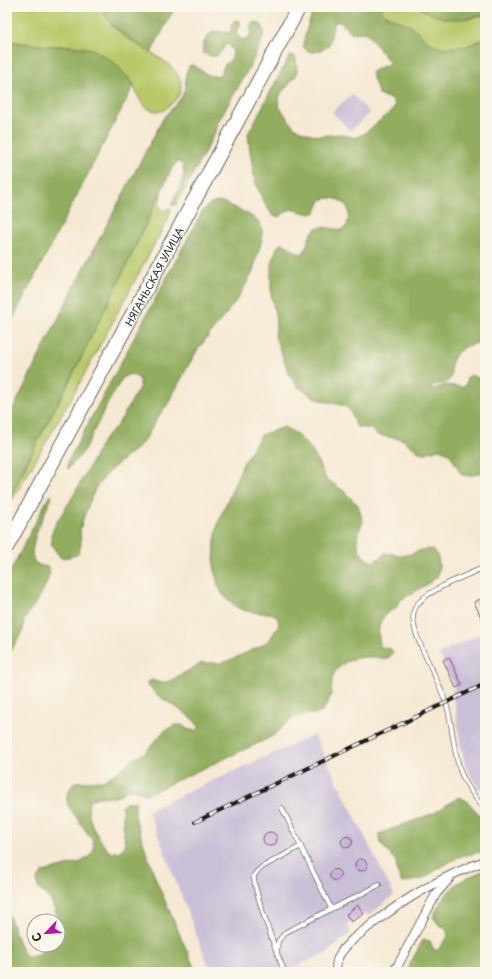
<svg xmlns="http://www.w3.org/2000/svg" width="492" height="979" viewBox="0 0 492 979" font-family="'Playpen Sans',sans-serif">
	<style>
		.industrial { fill: #c9bfd7 }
		.green { fill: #b9c96b; stroke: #6a7244 }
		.forest { fill: #92ad5f; stroke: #57643e }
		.building { fill: #ccaadf }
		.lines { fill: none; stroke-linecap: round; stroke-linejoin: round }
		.service-casing { stroke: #68645c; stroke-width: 5.5 }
		.minor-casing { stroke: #68645c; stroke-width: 10 }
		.trunk-casing { stroke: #68645c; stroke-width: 16 }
		.service { stroke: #fff; stroke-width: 4 }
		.minor { stroke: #fff; stroke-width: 8 }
		.trunk { stroke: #fff; stroke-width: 14 }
		.rail-casing { stroke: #1c1c1c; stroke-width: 4 }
		.rail { stroke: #fbf7ec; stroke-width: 2.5; stroke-dasharray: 8; stroke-linecap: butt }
		.labels { text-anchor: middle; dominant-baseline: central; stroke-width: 3.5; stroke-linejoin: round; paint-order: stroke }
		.street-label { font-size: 10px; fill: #1c1c1c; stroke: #fbf7ec }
	</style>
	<rect width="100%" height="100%" fill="#fbf7ec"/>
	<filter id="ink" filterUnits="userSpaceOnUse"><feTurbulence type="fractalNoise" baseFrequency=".025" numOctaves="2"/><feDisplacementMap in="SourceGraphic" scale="8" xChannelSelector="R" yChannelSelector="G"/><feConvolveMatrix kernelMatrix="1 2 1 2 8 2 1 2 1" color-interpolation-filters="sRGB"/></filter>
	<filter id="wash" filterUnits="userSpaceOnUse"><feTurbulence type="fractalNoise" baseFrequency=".012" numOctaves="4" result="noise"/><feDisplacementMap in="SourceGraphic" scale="16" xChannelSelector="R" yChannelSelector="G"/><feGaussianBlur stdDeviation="0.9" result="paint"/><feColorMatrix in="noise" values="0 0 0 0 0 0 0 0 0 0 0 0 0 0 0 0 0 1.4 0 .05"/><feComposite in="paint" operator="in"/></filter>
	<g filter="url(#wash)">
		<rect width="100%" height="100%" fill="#f6e9d3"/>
		<g class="industrial">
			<polygon points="352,94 370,113 350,131 332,112"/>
			<polygon points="485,632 485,787 479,790 466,766 461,748 455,704 451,694 455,688 439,653"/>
			<polygon points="314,735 394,895 370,915 364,914 348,925 351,933 327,953 283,972 211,972 148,810"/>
		</g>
		<g class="green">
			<path d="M7 7H103C106 17 114 27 122 34 136 47 184 64 181 87 181 94 175 101 170 105 166 109 162 112 157 111 139 110 138 91 129 78L71 46H47L7 41Z"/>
			<polygon points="379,7 418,7 428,12 467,19 485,15 485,38 465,47 440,48 428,42 418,32 385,15"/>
			<path d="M161 192 159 206 162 211H164L170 208 171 210 168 219 70 401 7 509V505C27 461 49 420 71 378 102 316 132 254 161 192Z"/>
		</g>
		<g class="forest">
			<polygon points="103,7 175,7 151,53 113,27 105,14"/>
			<path d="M316 7H379L385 15 409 25 418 32 428 42 440 48 465 47 485 38V361L481 357 483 349 480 343C467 344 454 351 451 365 450 370 453 376 449 380 445 385 438 383 432 386L430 390 446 385 463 387 466 385 467 378 471 375 477 378H485V386L480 394 485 397V471C478 474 470 477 462 475L451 456 447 452 439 449 426 453 419 452 402 439 377 435 371 429 357 427 354 422 351 412 345 406 321 400 312 396 297 386 290 376 275 336 276 328 275 313 271 294V268L277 247 282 243 300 254 304 252 311 234 316 228 324 227 341 230 347 226C348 222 349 217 349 213 348 200 331 195 321 200L316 212 310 214 290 209 279 217 273 216 263 201 255 181 250 151 248 134 289 57 292 55 296 58 297 73 294 79 281 93 278 101 280 108 294 127 304 132 318 136 341 134 355 138 364 134 393 110 395 105 391 99 379 95 371 72 390 63 366 32 351 33 340 22H335C331 30 332 38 328 46 319 51 310 57 303 46 305 32 309 20 316 7Z"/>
			<path d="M418 7H485V15C457 21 444 22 418 7Z"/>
			<path d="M236 20 240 21V25L237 29 236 34 242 40 248 38 251 34V24L254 22C259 23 264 25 264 31 266 43 226 107 218 122L217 129 176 205 173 206 172 203C177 190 189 176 181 163L177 162 172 168 124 271 71 378 26 463 7 505V421L74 287 164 117C171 109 182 100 185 89 187 79 183 75 190 65H193C204 71 209 80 221 74L225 64C234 59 235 51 228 44L225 45C219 56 215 60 203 53 201 44 207 37 213 31 219 31 226 33 231 32 230 26 231 23 236 20Z"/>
			<polygon points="7,41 47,46 71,46 93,49 116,64 134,85 7,330"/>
			<polygon points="216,202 225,203 248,214 259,222 262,230 262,239 252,274 236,301 198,349 189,364 169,402 158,417 146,438 137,448 108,472 95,489 84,516 80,530 81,545 78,554 70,557 61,558 52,546 51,535 57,521 71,500 104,439 117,426 126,411 140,386 140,379 131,374 123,377 109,401 83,452 68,469 68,461 203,210 210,204"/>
			<path d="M284 427 295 433 312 450 326 479 345 492 358 505 363 522C361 526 359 530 358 534 355 545 362 560 373 562L380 558 385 553C392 554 400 556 407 555 418 552 423 547 434 550 440 559 440 567 437 577L426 585 399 601 396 608C378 616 376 629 381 647L391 649 393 653C392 654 391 656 389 657 385 660 378 657 374 657 364 657 352 657 343 664 330 674 333 680 331 694 329 701 325 707 321 713 312 715 304 714 296 717 288 720 285 725 279 731 274 735 269 738 263 741L147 794 140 792 132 788 115 797H97L89 801C85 819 99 841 111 853L120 851 125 846 122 806 128 801 136 802 135 808V818L156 880 196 972H7V912C15 927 16 943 26 956L37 955 47 945H58V918L51 901 38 888 37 880 43 872 81 862 89 857 94 849 93 841 69 807C64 796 68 791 75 782L103 781 116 773 132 760 145 753 164 731 175 725H182L187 729 195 731 200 728C187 708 160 703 146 683L152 680 162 683 169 681 202 663H222L235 658 261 646 270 639 279 625 277 616 271 613H260L246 611 238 608 223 595 218 586 214 565 215 541 218 523 243 464 261 435Z"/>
			<path d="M52 495 51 500C45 513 27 546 34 561 37 566 43 566 48 567L50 571 47 582 37 602 31 609 24 620 23 631 10 652 7 659V578L48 498Z"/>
			<polygon points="459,797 467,801 485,821 485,851 458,857 422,879 402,883 397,872 396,861 380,843 379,834 434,813"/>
			<path d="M485 870V972H408L410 964 423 940 430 941 433 948 437 951 448 936 446 928 439 925 433 917C446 888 457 881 485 870Z"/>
		</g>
		<g id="blocks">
			<g class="building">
				<polygon points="485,597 485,626 474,602"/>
				<polygon points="449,657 462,685 456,688 443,660"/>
				<circle cx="270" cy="839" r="7"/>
				<circle cx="347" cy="842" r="5.5"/>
				<circle cx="361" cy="865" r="6"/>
				<circle cx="335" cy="875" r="5.5"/>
				<polygon points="358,905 364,914 351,922 346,914"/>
			</g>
		</g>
	</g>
	<g filter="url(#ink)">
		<use href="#blocks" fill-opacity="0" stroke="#68645c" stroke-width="1"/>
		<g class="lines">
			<g class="service-casing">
				<g id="service">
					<path d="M485 567C468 575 423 591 415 608 407 624 427 658 434 674 440 687 446 700 449 714 453 733 454 754 461 773 467 787 475 798 485 809"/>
					<polyline points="282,808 331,908"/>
					<polyline points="277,951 278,941 286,932 379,885"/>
					<path d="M285 972C279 961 252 885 254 876 255 872 259 870 262 867L301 846"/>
				</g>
			</g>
			<g class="minor-casing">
				<g id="minor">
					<path d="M336 972C336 966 336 960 340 954 347 942 360 934 371 925 406 898 443 876 485 861"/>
					<polyline points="393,972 398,965 436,894 449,879"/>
				</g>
			</g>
			<g class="trunk-casing">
				<g id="trunk">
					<path id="s1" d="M7 546 299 7"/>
				</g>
			</g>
			<use href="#service" class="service"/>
			<use href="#minor" class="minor"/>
			<use href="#trunk" class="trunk"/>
			<g class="rail-casing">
				<polyline id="rail" points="195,822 485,684"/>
			</g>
			<use href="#rail" class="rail"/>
		</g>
	</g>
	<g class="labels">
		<g class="street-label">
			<text stroke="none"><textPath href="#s1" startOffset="307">НЯГАНЬСКАЯ УЛИЦА</textPath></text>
		</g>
	</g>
	<rect width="492" height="979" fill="none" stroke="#fbf7ec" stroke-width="24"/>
	<g transform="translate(46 933) rotate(245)"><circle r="19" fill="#fbf7ec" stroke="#a29f99"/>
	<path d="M0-3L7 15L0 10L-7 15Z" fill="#b5179e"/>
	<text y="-6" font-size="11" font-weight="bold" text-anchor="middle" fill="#1c1c1c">С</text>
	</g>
</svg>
